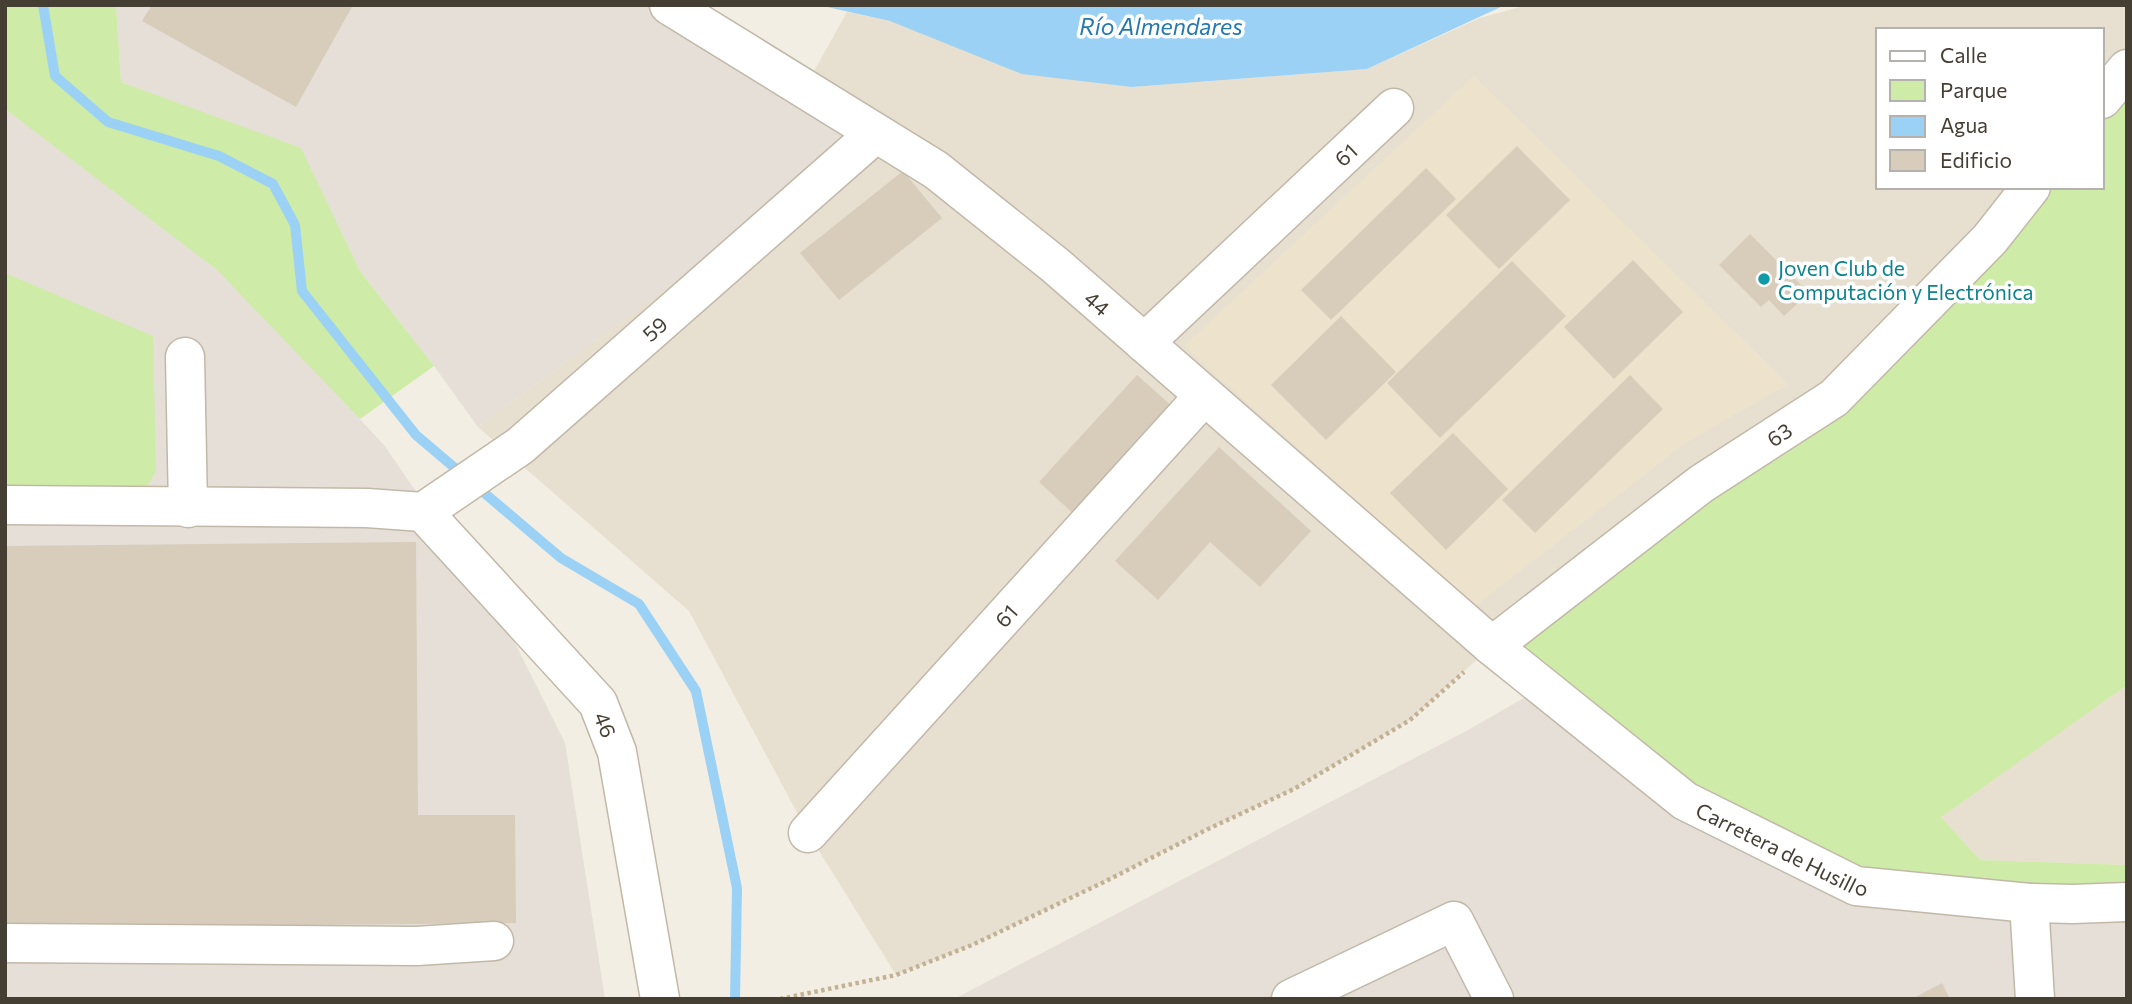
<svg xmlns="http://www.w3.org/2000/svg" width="2132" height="1004" viewBox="0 0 2132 1004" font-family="Commissioner,sans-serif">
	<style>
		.residential { fill: #e7e0d1 }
		.industrial { fill: #e5dfd8 }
		.education { fill: #ede3cc }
		.green { fill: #ceeba8 }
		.water { fill: #9ad1f5 }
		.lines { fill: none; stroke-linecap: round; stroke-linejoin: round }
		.stream { stroke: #9ad1f5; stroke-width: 10 }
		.building { fill: #d8ccbb }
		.minor-casing { stroke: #c2b8a8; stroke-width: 41 }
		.path { stroke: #c2b195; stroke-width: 4.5; stroke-dasharray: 3.5 3.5; stroke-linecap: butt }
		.minor { stroke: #fff; stroke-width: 38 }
		.culture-dot { fill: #0f9aa8; stroke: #fff; stroke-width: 2.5 }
		.labels { text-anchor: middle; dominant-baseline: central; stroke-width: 7; stroke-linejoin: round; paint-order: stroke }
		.street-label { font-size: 21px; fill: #453e33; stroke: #fff }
		.culture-label { font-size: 21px; fill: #0d838f; stroke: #fff; text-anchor: start }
		.water-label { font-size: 23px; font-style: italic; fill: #2478b0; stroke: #fff }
	</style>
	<rect width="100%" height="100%" fill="#f3eee3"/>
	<g class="residential">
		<polygon points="1527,5 2127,5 2127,51 2102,80 2102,30 1878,30 1878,187 2012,187 1834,398 1492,646 1410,720 1294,789 1208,829 1104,882 972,945 896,975 808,833 689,611 478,427 875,133 804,89 847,12 890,21 1132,87 1367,69 1480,18"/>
		<polygon points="2127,685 2127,865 1980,860 1940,816"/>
	</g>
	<g class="industrial">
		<polygon points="116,5 669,5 876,133 478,427 434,366 360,271 301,149 121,82"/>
		<polygon points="5,109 137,205 233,283 384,445 501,615 565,743 605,999 5,999"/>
		<polygon points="1545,686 1685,801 2127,902 2127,999 954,999 1468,730"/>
	</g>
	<polygon class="education" points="1474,76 1788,384 1684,444 1475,606 1184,346"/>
	<g class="green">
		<polygon points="5,5 116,5 121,82 301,148 360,271 434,366 360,419 216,269 5,109"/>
		<polygon points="2127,51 2127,685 1941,817 1980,860 2127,865 2127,902 1856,886 1685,801 1492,646 1834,398 2012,187 2102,187 2102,80"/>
		<polygon points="5,273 153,336 156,471 148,485 135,491 5,490"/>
	</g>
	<polygon class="water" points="818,5 1505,5 1367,69 1132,87 1022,74 890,21"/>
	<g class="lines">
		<polyline class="stream" points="43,5 55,76 108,122 219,156 273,184 295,225 302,291 416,435 561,558 639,604 696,691 737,888 735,999"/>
	</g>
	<g class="building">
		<polygon points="152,5 353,5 296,107 142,21"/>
		<polygon points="1517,146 1570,200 1499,269 1446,215"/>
		<polygon points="1426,168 1456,199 1331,320 1301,290"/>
		<polygon points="903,171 942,218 839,300 800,253"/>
		<polygon points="1750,234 1809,293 1784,316 1769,300 1761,307 1719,265"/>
		<polygon points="1633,260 1683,312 1614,379 1564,327"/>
		<polygon points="1512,261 1566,316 1440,438 1387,383"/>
		<polygon points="1341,316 1396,372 1326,440 1271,385"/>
		<polygon points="1137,375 1174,408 1076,516 1039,482"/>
		<polygon points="1630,375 1663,409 1535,533 1502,500"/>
		<polygon points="1453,433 1508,489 1446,550 1390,493"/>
		<polygon points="1219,447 1311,531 1260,587 1210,542 1158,600 1115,561"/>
		<polygon points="416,542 418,815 515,815 516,923 5,928 5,546"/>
		<polygon points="1942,983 1950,999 1912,999"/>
	</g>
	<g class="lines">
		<g class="minor-casing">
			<g id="minor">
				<path id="s1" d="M669 5 936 170 1055 265 1492 646 1685 801 1856 886 2029 903 2073 904 2127 902"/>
				<polyline points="2102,99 2127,69"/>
				<path id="s2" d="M1144 343 1394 108"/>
				<polyline points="185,357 188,508"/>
				<polyline points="5,505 367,508 423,512"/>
				<path id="s3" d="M423 512 520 446 876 133"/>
				<path id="s4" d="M423 512 598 703 617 752 660 999"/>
				<path id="s5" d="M1492 646 1701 484 1834 398 1990 239 2031 187"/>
				<path id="s6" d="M808 833 1204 396"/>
				<polyline points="2029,903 2035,999"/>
				<polyline points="5,943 417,946 494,941"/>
				<polyline points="1291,999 1454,921 1494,999"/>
			</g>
		</g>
		<polyline class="path" points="780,999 896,975 972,945 1104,882 1208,829 1294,789 1410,720 1464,672"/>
		<use href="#minor" class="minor"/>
	</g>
	<circle class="culture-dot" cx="1764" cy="279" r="7"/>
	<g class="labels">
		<g class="street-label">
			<text stroke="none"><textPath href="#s2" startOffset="276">61</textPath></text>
			<text stroke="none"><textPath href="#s1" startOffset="523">44</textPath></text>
			<text stroke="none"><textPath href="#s3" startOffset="296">59</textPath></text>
			<text stroke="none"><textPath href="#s5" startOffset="357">63</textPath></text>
			<text stroke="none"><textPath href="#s6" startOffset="294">61</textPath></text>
			<text stroke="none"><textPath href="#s4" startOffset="282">46</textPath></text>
			<text stroke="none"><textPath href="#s1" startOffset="1402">Carretera de Husillo</textPath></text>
		</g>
		<g class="culture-label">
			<text x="1778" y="267">Joven Club de<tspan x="1778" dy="24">Computación y Electrónica</tspan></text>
		</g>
		<g class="water-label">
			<text x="1161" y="26">Río Almendares</text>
		</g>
	</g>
	<rect width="2132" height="1004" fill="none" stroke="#453e33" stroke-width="14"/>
	<rect x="1876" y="28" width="228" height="161" fill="#ffffff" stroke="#b5b2ad" stroke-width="2"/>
	<rect x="1890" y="51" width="35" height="10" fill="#ffffff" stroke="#b5b2ad" stroke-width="2"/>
	<text x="1940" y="63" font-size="21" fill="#453e33">Calle</text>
	<rect x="1890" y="80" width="35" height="21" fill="#ceeba8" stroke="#b5b2ad" stroke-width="2"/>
	<text x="1940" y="98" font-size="21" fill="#453e33">Parque</text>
	<rect x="1890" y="116" width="35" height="21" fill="#9ad1f5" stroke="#b5b2ad" stroke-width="2"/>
	<text x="1940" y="133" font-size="21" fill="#453e33">Agua</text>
	<rect x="1890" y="150" width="35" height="21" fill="#d8ccbb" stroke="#b5b2ad" stroke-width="2"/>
	<text x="1940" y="168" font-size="21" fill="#453e33">Edificio</text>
</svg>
